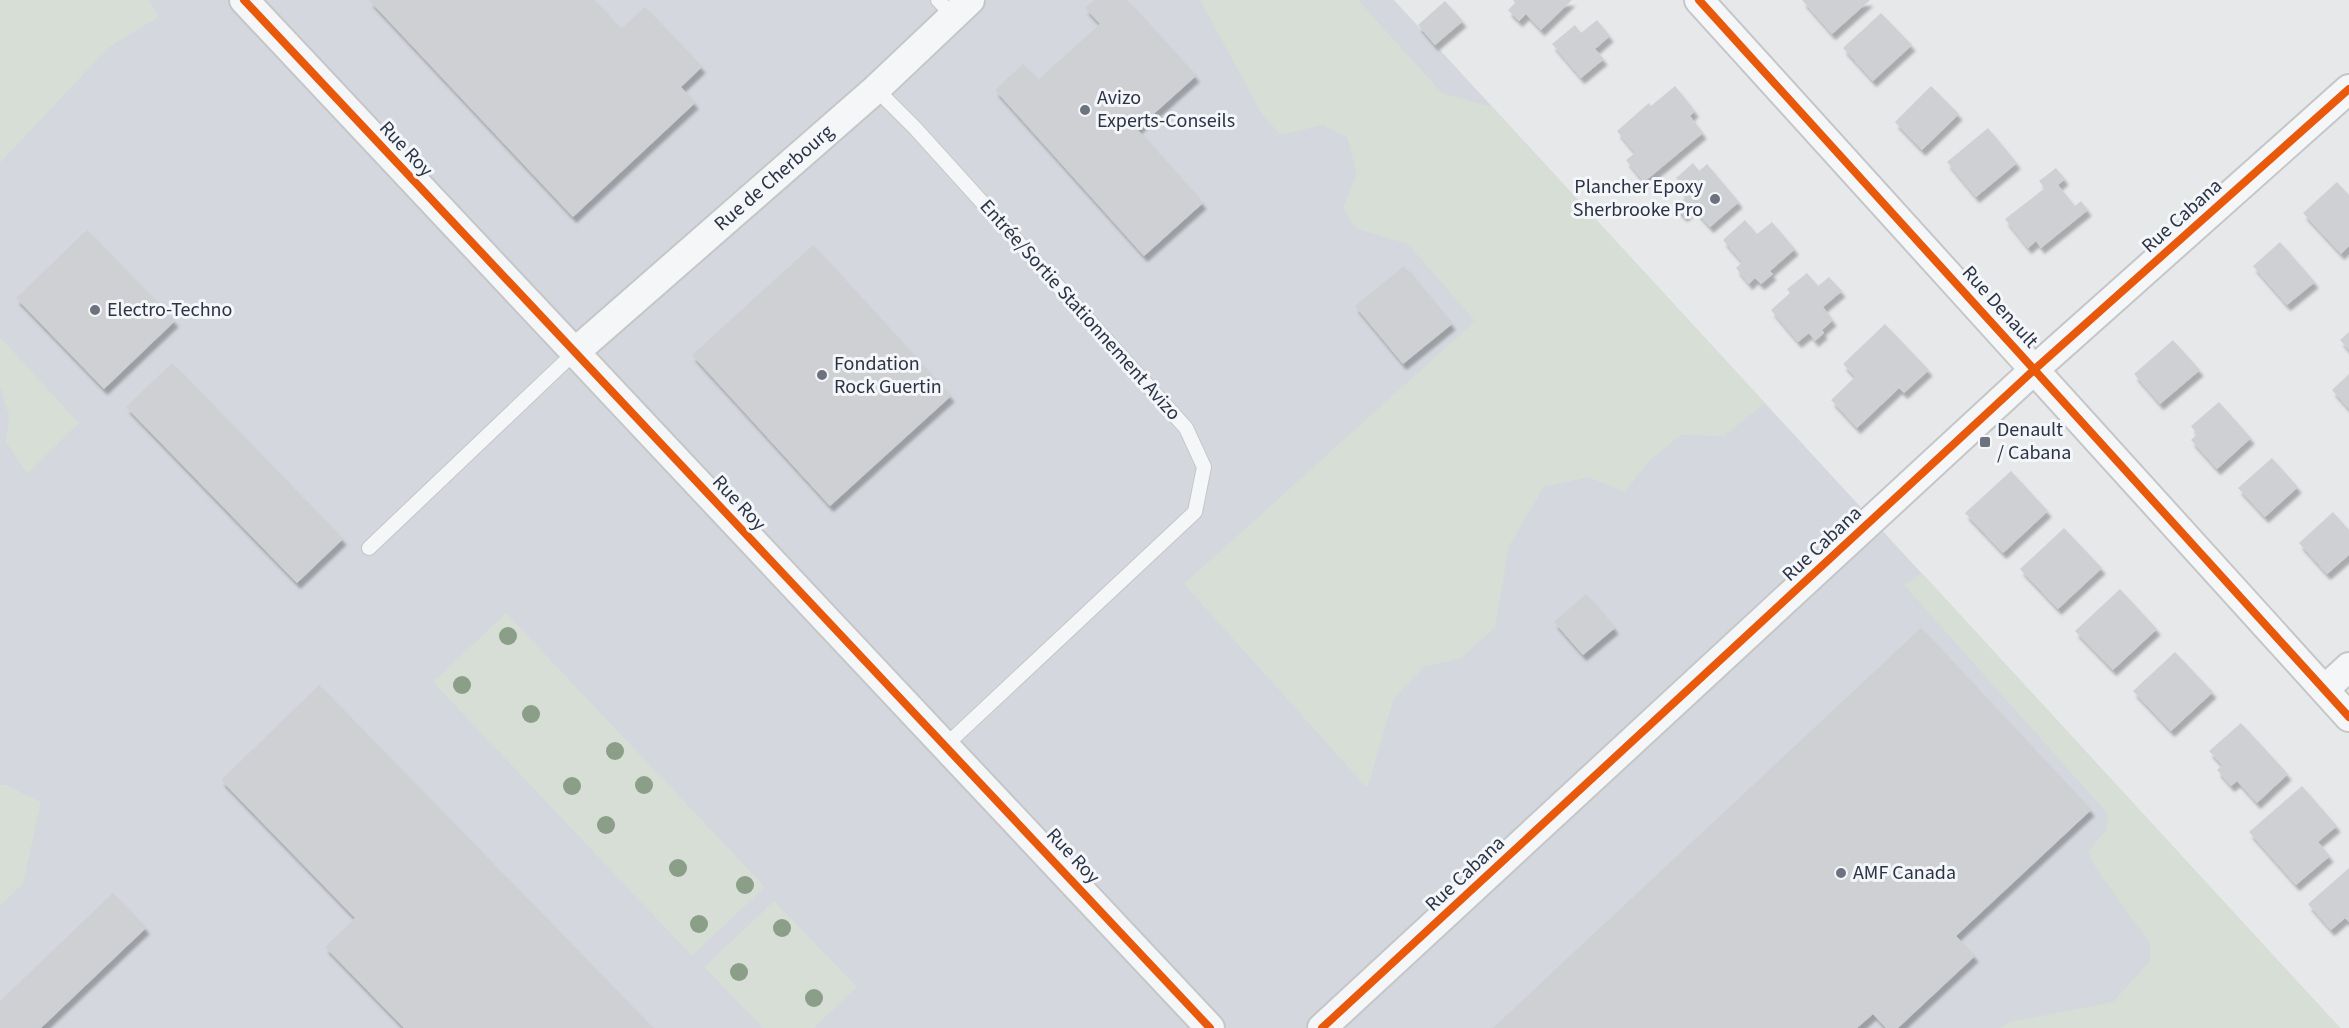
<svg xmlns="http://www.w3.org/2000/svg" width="2349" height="1028" viewBox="0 0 2349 1028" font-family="'Source Sans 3',sans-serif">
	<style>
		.built { fill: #d4d7dd }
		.green { fill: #d6ded6 }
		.building { fill: #ced0d3; filter: url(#shadow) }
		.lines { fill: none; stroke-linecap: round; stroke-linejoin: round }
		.lane-casing { stroke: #c4c6c8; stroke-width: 16 }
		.street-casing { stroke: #c4c6c8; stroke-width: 32 }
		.lane { stroke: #f5f6f7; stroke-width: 14 }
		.street { stroke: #f5f6f7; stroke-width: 28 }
		.cycleway-casing { stroke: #f4f6f9; stroke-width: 11 }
		.cycleway { stroke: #e8590c; stroke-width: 8 }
		.tree { fill: #8a9e88 }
		.poi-dot { fill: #6c737f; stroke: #f4f6f9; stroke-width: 2 }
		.labels { text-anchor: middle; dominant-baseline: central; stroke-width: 6; stroke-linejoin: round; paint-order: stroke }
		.poi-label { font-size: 20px; fill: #2b3445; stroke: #f4f6f9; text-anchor: start }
		.street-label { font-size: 20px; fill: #2b3445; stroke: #f4f6f9 }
	</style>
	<defs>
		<filter id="shadow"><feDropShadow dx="3.5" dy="6" stdDeviation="1.5" flood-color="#0004"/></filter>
	</defs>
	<rect width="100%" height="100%" fill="#e6e8ea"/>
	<polygon class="built" points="0,0 1394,0 2340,1028 0,1028"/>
	<g class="green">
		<polygon points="0,0 149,0 159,17 109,47 0,163"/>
		<polygon points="1200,0 1358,0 1442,93 1492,107 1765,403 1724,436 1681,435 1649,461 1625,492 1588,477 1544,487 1509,546 1495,627 1460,659 1424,667 1394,698 1367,788 1184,584 1475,321 1408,244 1357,229 1343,208 1357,174 1347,137 1323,125 1280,135 1262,114"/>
		<polygon points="0,337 79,423 27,474 6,442 9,416 0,386"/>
		<polygon points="1922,573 2340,1028 2000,1028 2010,1022 2113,1002 2150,961 2150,943 2097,870 2088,852 2106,830 2107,813 1904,585"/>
		<polygon points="506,613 765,887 692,956 433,682"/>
		<polygon points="0,785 6,785 41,802 23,884 0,906"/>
		<polygon points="774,901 857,987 814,1028 763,1028 704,967"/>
	</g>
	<g class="building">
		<polygon points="369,0 594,0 621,29 645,7 702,67 681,87 695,103 573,217"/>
		<polygon points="1094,0 1127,0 1196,76 1137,129 1203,203 1144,256 995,90 1023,64 1038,80 1100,24 1085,8"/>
		<polygon points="1513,0 1572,0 1541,30 1526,14 1519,21 1508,10 1515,3"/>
		<polygon points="1802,0 1870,0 1832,34"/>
		<polygon points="1445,1 1463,21 1435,45 1418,25"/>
		<polygon points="1881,13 1912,45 1873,81 1843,48"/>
		<polygon points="1597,20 1610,36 1595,49 1604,59 1581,78 1552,44 1575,25 1581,33"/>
		<polygon points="1675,86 1695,111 1690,116 1703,133 1644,182 1626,160 1635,153 1617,131 1649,103 1651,106"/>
		<polygon points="1931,86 1959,114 1922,150 1895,122"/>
		<polygon points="1988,128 2017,163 1976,197 1947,162"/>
		<polygon points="1693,163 1699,171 1707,164 1739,202 1710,227 1693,208 1684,216 1675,207 1685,198 1682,194 1687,190 1676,178"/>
		<polygon points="2056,168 2065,179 2058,185 2075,206 2081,201 2088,210 2041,248 2036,241 2028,248 2005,219 2045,188 2039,181"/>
		<polygon points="2337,182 2349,195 2349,246 2341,254 2303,213"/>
		<polygon points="1745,220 1757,234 1772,222 1795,249 1770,271 1773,274 1761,284 1755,278 1749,284 1736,268 1742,262 1723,240"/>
		<polygon points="87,230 175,321 104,389 16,298"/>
		<polygon points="2280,242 2315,282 2287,305 2253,266"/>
		<polygon points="813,245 951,396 830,506 692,355"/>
		<polygon points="1404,266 1452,324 1403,364 1355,306"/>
		<polygon points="1807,273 1818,286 1829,277 1842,291 1823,307 1833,320 1822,330 1824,333 1815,341 1809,333 1798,342 1771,310 1790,293 1787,289"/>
		<polygon points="1885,324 1929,370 1904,393 1899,388 1857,428 1831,400 1855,377 1843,364"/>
		<polygon points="2349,332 2349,350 2340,340"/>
		<polygon points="2173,340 2200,370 2160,404 2134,374"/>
		<polygon points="172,363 343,539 297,583 126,407"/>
		<polygon points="2349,374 2349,409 2332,390"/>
		<polygon points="2219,402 2251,438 2217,469 2191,440 2197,434 2191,426"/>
		<polygon points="2272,458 2298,487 2265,517 2238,488"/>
		<polygon points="2011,471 2048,511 2003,553 1965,513"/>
		<polygon points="2333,512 2349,530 2349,555 2327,574 2299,543"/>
		<polygon points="2064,528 2102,568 2058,609 2020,569"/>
		<polygon points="2120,589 2157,629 2113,670 2075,631"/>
		<polygon points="1586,594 1615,628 1583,655 1554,622"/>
		<polygon points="1921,628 2091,810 1956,936 1975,956 1898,1028 1886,1028 1873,1014 1857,1028 1493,1028"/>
		<polygon points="2175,652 2213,692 2171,731 2133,691"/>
		<polygon points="319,685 653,1028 404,1028 325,947 355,918 221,780"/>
		<polygon points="2241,723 2288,774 2257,803 2237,781 2231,786 2217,770 2222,765 2209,751"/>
		<polygon points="2302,786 2337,826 2318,842 2330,856 2296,885 2249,832"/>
		<polygon points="2349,868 2349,922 2345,918 2331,930 2308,904"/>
		<polygon points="113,893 146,928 41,1028 0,1028 0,1001"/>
	</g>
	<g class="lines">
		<g class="lane-casing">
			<g id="lane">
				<polyline points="938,0 953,16"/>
				<polyline points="876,89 915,128 1186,428 1204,467 1195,512 946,745"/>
				<polyline points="369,548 574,353"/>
			</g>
		</g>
		<g class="street-casing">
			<g id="street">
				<polyline points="244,0 1210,1028"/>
				<polyline points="1699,0 2349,717"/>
				<polyline points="574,353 876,89 970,0"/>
				<polyline points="2325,689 2349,667"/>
				<polyline points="1322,1028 2035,369 2349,89"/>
			</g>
		</g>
		<use href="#lane" class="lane"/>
		<use href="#street" class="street"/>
		<g class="cycleway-casing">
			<g id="cycleway">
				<polyline points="244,0 1210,1028"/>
				<polyline points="1699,0 2349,717"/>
				<polyline points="1322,1028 2035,369 2349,89"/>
			</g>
		</g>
		<use href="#cycleway" class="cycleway"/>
	</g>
	<g class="tree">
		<circle cx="508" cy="636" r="9"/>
		<circle cx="462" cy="685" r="9"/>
		<circle cx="531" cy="714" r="9"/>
		<circle cx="615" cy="751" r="9"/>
		<circle cx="644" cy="785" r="9"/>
		<circle cx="572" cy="786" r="9"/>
		<circle cx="606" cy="825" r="9"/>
		<circle cx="678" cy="868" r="9"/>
		<circle cx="745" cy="885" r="9"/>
		<circle cx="699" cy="924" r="9"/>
		<circle cx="782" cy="928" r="9"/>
		<circle cx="739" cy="972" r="9"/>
		<circle cx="814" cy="998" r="9"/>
	</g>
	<g class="poi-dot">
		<circle cx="1085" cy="110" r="6"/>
		<circle cx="1715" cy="199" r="6"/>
		<circle cx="95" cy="310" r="6"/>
		<circle cx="822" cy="375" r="6"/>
		<rect x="1979" y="436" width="12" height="12" rx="3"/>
		<circle cx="1841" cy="873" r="6"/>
	</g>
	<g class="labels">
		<g class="poi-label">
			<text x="1097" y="98">Avizo<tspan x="1097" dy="23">Experts-Conseils</tspan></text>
			<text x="1703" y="187" text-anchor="end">Plancher Epoxy<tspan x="1703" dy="23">Sherbrooke Pro</tspan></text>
			<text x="107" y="310">Electro-Techno</text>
			<text x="834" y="364">Fondation<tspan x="834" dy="23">Rock Guertin</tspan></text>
			<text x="1997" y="430">Denault<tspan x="1997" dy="23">/ Cabana</tspan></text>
			<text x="1853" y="873">AMF Canada</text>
		</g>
		<g class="street-label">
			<text transform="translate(406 149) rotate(47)">Rue Roy</text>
			<text transform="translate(774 178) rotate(-41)">Rue de Cherbourg</text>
			<text transform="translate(2182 216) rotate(-42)">Rue Cabana</text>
			<text transform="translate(2000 307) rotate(48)">Rue Denault</text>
			<text transform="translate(1080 310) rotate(48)">Entrée/Sortie Stationnement Avizo</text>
			<text transform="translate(739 503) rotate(47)">Rue Roy</text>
			<text transform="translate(1822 544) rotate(-43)">Rue Cabana</text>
			<text transform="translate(1073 856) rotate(47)">Rue Roy</text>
			<text transform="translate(1465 874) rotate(-43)">Rue Cabana</text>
		</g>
	</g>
</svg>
